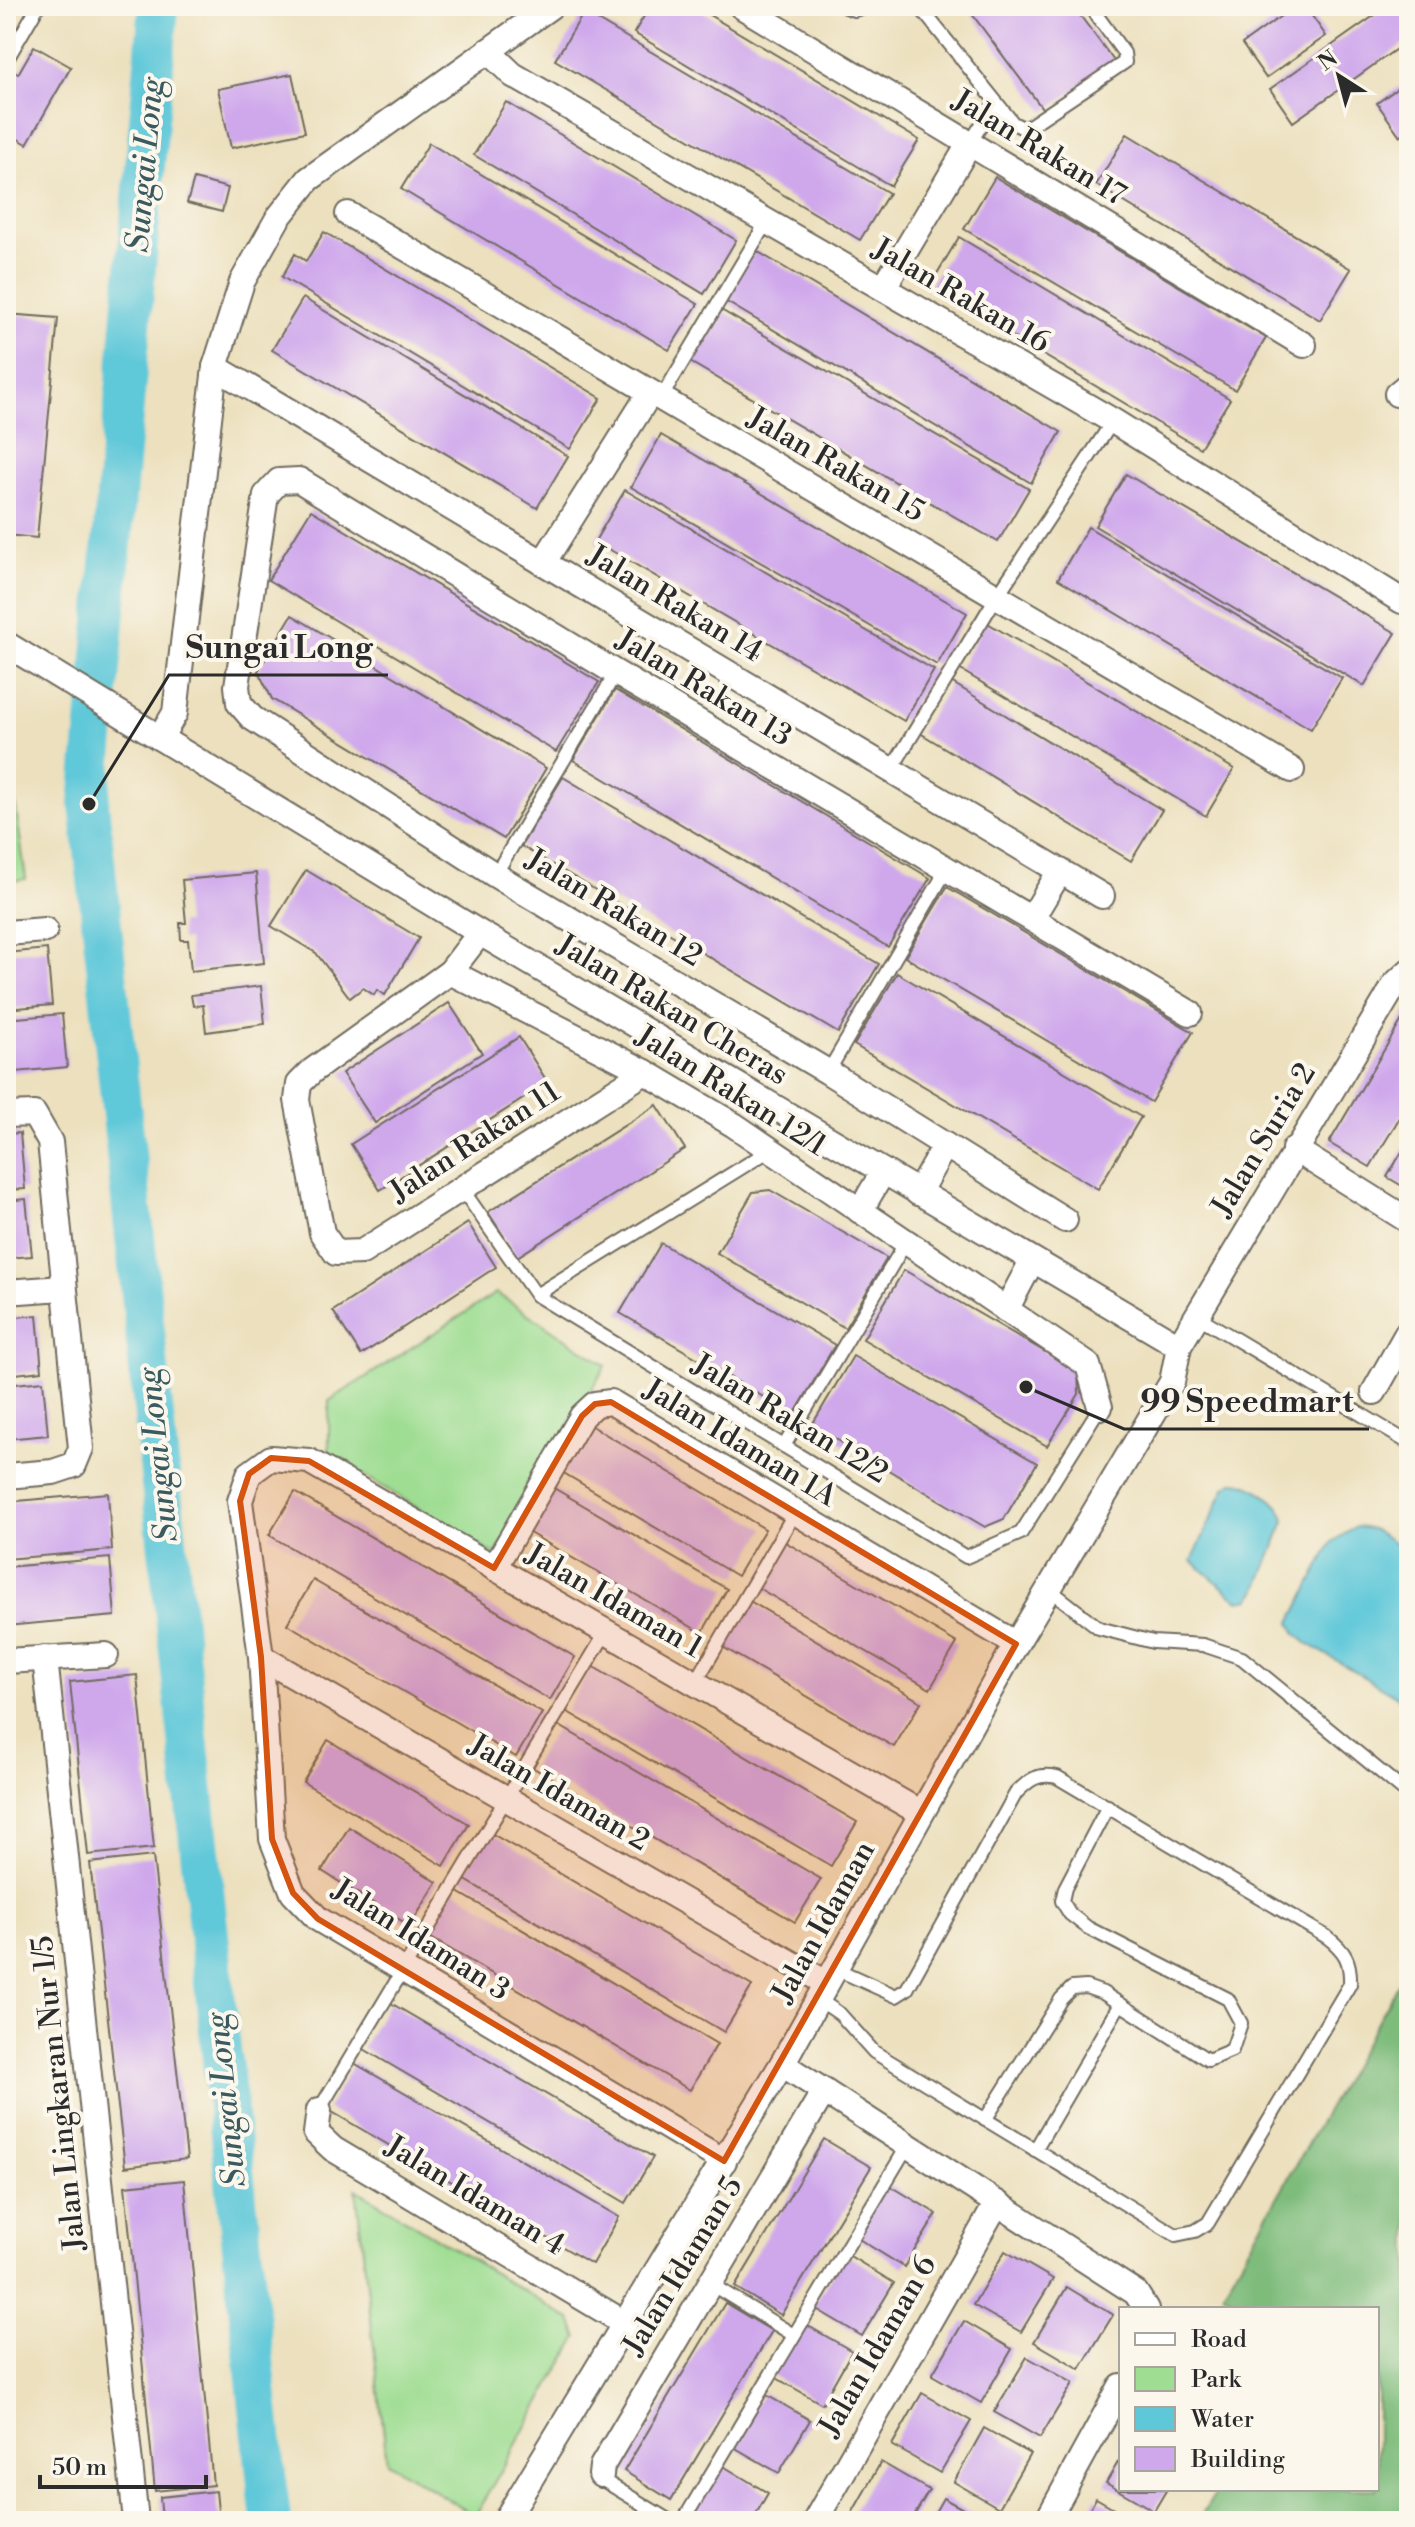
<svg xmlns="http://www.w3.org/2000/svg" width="1415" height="2527" viewBox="0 0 1415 2527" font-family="'Libre Bodoni',serif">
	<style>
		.green { fill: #9edd92; stroke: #64845e; stroke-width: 2 }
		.forest { fill: #7ebc7c; stroke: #547454; stroke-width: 2 }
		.water { fill: #5ec8d9; stroke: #447a82; stroke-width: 2 }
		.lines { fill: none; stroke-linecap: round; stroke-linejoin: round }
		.river { stroke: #5ec8d9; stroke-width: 40 }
		.building { fill: #cfa8ec }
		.lane-casing { stroke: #6f6a5e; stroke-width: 16 }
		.street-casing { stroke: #6f6a5e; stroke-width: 28 }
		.lane { stroke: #fff; stroke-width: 12 }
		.street { stroke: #fff; stroke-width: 24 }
		.marked { fill: #d5540f; fill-opacity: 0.2; stroke: #d5540f; stroke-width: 6; stroke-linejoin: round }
		.labels { text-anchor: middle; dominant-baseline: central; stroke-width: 8; stroke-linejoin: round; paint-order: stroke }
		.street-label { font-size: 30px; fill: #2b2b2b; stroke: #fbf7ec }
		.water-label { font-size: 32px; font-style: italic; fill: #3a5a5f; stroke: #fbf7ec }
		.leader { fill: none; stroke: #2b2b2b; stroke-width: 3 }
		.callout-dot { fill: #2b2b2b; stroke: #fbf7ec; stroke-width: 3 }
		.callout-label { font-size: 32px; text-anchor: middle; font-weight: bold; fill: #2b2b2b; stroke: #fbf7ec; stroke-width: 8; stroke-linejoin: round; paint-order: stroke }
	</style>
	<rect width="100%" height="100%" fill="#fbf7ec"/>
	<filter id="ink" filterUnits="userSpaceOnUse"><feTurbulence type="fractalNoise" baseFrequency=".0125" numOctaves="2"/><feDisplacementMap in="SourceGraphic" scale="16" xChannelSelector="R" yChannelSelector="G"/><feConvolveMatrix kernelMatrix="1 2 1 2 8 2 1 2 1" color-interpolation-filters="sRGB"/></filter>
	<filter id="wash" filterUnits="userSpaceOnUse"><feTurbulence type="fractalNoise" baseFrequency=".006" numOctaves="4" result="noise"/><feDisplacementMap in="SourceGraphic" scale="32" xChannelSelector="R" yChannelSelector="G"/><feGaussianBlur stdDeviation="1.8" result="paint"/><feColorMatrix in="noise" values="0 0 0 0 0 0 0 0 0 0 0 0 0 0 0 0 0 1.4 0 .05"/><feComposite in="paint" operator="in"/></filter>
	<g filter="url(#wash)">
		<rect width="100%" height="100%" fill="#ece0be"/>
		<g class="green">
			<polygon points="13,788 26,879 6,882 6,789"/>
			<polygon points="496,1293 606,1365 495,1555 329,1454 329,1401"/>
			<polygon points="356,2189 571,2320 578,2337 475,2516 387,2462"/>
		</g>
		<polygon class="forest" points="1409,1965 1409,2521 1198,2521 1218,2489 1377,2489 1377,2309 1248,2309 1223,2293"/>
		<g class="water">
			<path d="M1233 1482C1250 1481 1283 1503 1285 1521L1256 1591 1250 1599 1239 1601 1192 1561 1225 1488Z"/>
			<polygon points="1356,1527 1372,1529 1409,1551 1409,1704 1307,1643 1296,1634 1291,1622 1332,1542"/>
		</g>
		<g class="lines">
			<polyline class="river" points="159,6 89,804 271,2521"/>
		</g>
		<g id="blocks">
			<g class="building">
				<polygon points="650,6 694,6 919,140 891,186 634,33"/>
				<polygon points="966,6 1073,6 1114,61 1045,112"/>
				<polygon points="1295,6 1305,6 1326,36 1266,78 1242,44"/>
				<polygon points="1388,6 1409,6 1409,40 1293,122 1270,89"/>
				<polygon points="584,12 889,193 860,240 555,60"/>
				<polygon points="34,46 71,67 27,144 6,132 6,67 18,74"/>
				<polygon points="292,74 305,132 231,148 218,89"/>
				<polygon points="1409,80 1409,129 1400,136 1377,103"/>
				<polygon points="506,102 736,240 704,294 474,155"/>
				<polygon points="1127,134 1351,269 1320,320 1096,185"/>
				<polygon points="429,143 698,304 669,350 401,189"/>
				<polygon points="995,177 1266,338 1235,390 964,229"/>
				<polygon points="194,179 228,188 222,212 187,203"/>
				<polygon points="324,232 601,398 570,449 282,277 295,254 306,261"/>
				<polygon points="959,237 1230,399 1200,448 929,287"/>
				<polygon points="755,250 1061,432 1031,483 725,301"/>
				<polygon points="303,298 568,456 537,508 272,350"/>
				<polygon points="721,310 1029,489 998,542 690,362"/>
				<polygon points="6,314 58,318 37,538 6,535"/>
				<polygon points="661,435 967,613 937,665 631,487"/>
				<polygon points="1126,474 1396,633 1364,686 1095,526"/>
				<polygon points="625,490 934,670 904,721 595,541"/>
				<polygon points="311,510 599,682 556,752 268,580"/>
				<polygon points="1088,527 1342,678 1311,729 1058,579"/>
				<polygon points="292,615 546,768 504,839 272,699 258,671"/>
				<polygon points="986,622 1234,769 1206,816 959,669"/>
				<polygon points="951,682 1162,810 1131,861 920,733"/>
				<polygon points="615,690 930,878 888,947 573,760"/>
				<polygon points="563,777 879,964 838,1033 521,846"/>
				<polygon points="306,870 419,938 385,995 377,990 374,995 363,988 350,998 316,953 271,926"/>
				<polygon points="256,873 264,963 191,971 188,940 181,940 180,923 186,923 182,880"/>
				<polygon points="947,887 1193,1032 1151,1102 905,957"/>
				<polygon points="47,949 52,1005 6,1009 6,953"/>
				<polygon points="897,973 1141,1117 1098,1189 854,1045"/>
				<polygon points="261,986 265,1024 206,1032 203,1005 193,1006 191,995"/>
				<polygon points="449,1003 482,1053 375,1123 342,1073"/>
				<polygon points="1409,1008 1409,1102 1370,1167 1329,1143"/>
				<polygon points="62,1014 67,1067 6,1073 6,1019"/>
				<polygon points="519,1037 548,1083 380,1190 351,1144"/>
				<polygon points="657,1105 685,1149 517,1257 488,1212"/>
				<polygon points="20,1133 25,1189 6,1190 6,1134"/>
				<polygon points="1409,1140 1409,1190 1387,1177"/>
				<polygon points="770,1190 887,1258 845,1328 717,1253 753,1192"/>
				<polygon points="26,1199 32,1256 6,1258 6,1201"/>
				<polygon points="468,1223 496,1267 361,1355 333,1311"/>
				<polygon points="661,1243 835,1345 794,1415 620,1313"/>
				<polygon points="904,1270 1078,1371 1079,1394 1047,1446 863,1339"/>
				<polygon points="37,1315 42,1371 6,1375 6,1318"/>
				<polygon points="853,1356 1037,1463 1004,1519 985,1527 812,1425"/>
				<polygon points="43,1381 48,1435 6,1439 6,1385"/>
				<polygon points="590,1425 765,1529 737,1576 562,1472"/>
				<polygon points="552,1487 727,1589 702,1633 526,1531"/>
				<polygon points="295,1492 575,1657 550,1700 269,1535"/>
				<polygon points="108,1493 112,1550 6,1559 6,1502"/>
				<polygon points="782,1540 957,1643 930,1689 755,1586"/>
				<polygon points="110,1558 115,1616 6,1626 6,1567"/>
				<polygon points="313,1580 542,1713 516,1757 287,1624"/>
				<polygon points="748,1600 921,1702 894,1747 721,1646"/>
				<polygon points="592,1666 857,1822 831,1866 566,1711"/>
				<polygon points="137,1675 154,1848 88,1855 70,1682"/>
				<polygon points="558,1725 821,1879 795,1922 532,1767"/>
				<polygon points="328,1740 469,1824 444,1866 303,1782"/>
				<polygon points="349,1827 437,1882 410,1926 322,1871"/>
				<polygon points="489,1832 752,1986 724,2032 462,1878"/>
				<polygon points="153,1856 187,2159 125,2167 90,1863"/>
				<polygon points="453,1889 717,2044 690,2090 426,1935"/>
				<polygon points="389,2002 653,2157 626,2203 362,2048"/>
				<polygon points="354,2063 619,2217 592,2264 327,2109"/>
				<polygon points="824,2139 871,2167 781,2315 735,2287"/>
				<polygon points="184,2180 213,2485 155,2491 125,2186"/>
				<polygon points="886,2183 937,2214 904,2267 854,2236"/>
				<polygon points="1005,2251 1053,2279 1021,2332 973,2305"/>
				<polygon points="845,2253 894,2283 862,2336 813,2307"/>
				<polygon points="1067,2287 1113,2315 1080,2369 1034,2342"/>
				<polygon points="725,2303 772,2331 671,2500 624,2471"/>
				<polygon points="964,2321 1012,2349 981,2403 932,2375"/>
				<polygon points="803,2323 852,2351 822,2404 773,2376"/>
				<polygon points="1027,2357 1073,2383 1040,2438 994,2412"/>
				<polygon points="763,2393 810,2420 779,2473 732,2446"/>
				<polygon points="922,2393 971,2421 940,2473 892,2445"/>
				<polygon points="984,2428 1030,2454 999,2508 954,2482"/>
				<polygon points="1121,2457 1121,2489 1167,2489 1154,2511 1106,2483"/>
				<polygon points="881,2462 929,2490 911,2521 861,2521 851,2515"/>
				<polygon points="720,2464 768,2493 752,2521 700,2521 690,2515"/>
				<polygon points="216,2491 219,2521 162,2521 160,2497"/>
				<polygon points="943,2498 985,2521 930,2521"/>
				<polygon points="1096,2498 1136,2521 1083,2521"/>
			</g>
		</g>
	</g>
	<g filter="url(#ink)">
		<use href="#blocks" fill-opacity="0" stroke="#6f6a5e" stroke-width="2"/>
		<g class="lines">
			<g class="lane-casing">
				<g id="lane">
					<polyline points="844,6 854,10 868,6"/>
					<polyline points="919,6 1013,123 1025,129 1125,62 1124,53 1090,6"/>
					<polyline points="6,61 38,6"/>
					<polyline points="970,143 995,103"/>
					<polyline points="660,400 766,223"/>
					<polyline points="891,770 997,596 1113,421"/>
					<polyline points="495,875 616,673"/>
					<polyline points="828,1072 947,869"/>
					<polyline points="462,1189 536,1295 966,1557 1021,1533 1100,1407"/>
					<polyline points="536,1295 770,1150"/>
					<polyline points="1197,1316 1409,1443"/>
					<polyline points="784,1446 906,1242"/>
					<polyline points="1049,1589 1099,1628 1153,1642 1203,1645 1242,1658 1409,1795"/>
					<polyline points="694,1685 794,1514"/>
					<path d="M818 1999 840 2014 874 2052 1176 2235 1195 2231 1208 2223 1350 1984C1351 1961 1345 1951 1327 1937L1057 1777C1038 1773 1030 1779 1016 1793L907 1989 896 1996 834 1968"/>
					<polyline points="319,2110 605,1634"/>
					<polyline points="985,2120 1061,1999 1072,1988 1086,1987 1103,1993 1208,2060 1232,2050 1241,2023 1228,1999 1088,1928 1070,1914 1062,1901 1065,1888 1108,1806"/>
					<polyline points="1035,2150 1120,2004"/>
					<polyline points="709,2283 792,2334"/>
					<polyline points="601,2475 606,2482 670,2521"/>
					<polyline points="683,2521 908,2145"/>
				</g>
			</g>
			<g class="street-casing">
				<g id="street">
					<polyline points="741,6 1304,345"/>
					<polyline points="488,51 513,75 1113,421 1402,601"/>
					<polyline points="348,214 1292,770"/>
					<polyline points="884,287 970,143"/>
					<polyline points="215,367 1102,896"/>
					<polyline points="1397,394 1409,384"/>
					<polyline points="543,563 650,393"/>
					<polyline points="6,644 480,933 1179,1346"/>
					<polyline points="160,738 175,713 215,367 242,282 278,218 309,179 551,6"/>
					<polyline points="1032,918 1060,871"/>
					<polyline points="6,933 45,930"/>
					<polyline points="480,933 450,972 312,1071 299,1084 297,1100 322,1233 336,1253 362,1252 645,1072"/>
					<polyline points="450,972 645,1072 734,1125 1088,1365 1100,1407"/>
					<polyline points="6,1115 34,1114 50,1142 81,1448 74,1465 53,1472 6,1476"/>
					<polyline points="1294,1149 1409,1221"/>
					<polyline points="918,1193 945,1145"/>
					<polyline points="860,1211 883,1172"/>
					<polyline points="1065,1220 828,1072 495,875 252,718 239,703 237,686 266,495 279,481 299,480 616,673 1190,1013"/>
					<polyline points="6,1292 63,1288"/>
					<polyline points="1006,1310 1032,1261"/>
					<polyline points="1374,1392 1409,1330"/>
					<polyline points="494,1568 582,1416 595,1404 611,1402 1016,1644"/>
					<polyline points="261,1657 826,1983"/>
					<polyline points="45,1658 136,2521"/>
					<polyline points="6,1661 106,1655"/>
					<polyline points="782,2064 1136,2293 1146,2309"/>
					<polyline points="319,2110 316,2133 333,2149 623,2322"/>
					<polyline points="724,2161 318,1919 293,1893 272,1839 261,1657 240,1501 249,1474 271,1458 309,1461 921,1813"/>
					<polyline points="601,2475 602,2466 824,2091"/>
					<polyline points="505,2521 782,2064 1016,1644 1172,1382 1179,1346 1396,983 1409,971"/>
					<polyline points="815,2521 997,2203"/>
					<polyline points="1047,2521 1121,2386"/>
				</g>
			</g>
			<use href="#lane" class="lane"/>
			<use href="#street" class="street"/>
		</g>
	</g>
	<path class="marked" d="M611 1402 1016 1644 724 2161 318 1919 293 1893 272 1839 261 1657 240 1501 249 1474 271 1458 309 1461 494 1568 582 1416 595 1404Z"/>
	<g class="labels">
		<g class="street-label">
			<text transform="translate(1039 148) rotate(31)">Jalan Rakan 17</text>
			<text transform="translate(961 296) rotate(30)">Jalan Rakan 16</text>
			<text transform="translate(836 465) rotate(30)">Jalan Rakan 15</text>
			<text transform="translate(675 604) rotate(31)">Jalan Rakan 14</text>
			<text transform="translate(704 688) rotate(31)">Jalan Rakan 13</text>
			<text transform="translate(614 908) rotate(31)">Jalan Rakan 12</text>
			<text transform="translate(672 1010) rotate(31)">Jalan Rakan Cheras</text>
			<text transform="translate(731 1091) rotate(32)">Jalan Rakan 12/1</text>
			<text transform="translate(1264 1140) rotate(-59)">Jalan Suria 2</text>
			<text transform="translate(475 1142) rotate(-33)">Jalan Rakan 11</text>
			<text transform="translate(790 1419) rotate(31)">Jalan Rakan 12/2</text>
			<text transform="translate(740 1443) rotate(31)">Jalan Idaman 1A</text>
			<text transform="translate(614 1601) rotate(30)">Jalan Idaman 1</text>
			<text transform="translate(559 1793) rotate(30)">Jalan Idaman 2</text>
			<text transform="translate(824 1922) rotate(-61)">Jalan Idaman</text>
			<text transform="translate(421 1940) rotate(32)">Jalan Idaman 3</text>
			<text transform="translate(59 2093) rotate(-96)">Jalan Lingkaran Nur 1/5</text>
			<text transform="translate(475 2196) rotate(31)">Jalan Idaman 4</text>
			<text transform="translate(683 2266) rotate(-59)">Jalan Idaman 5</text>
			<text transform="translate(878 2346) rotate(-60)">Jalan Idaman 6</text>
		</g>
		<g class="water-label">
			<text transform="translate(145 165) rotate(-85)">Sungai Long</text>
			<text transform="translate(158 1455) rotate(-96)">Sungai Long</text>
			<text transform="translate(226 2100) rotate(-96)">Sungai Long</text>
		</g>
	</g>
	<path class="leader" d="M89 804L169 675H388M1026 1387L1124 1429H1369"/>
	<g class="callout-dot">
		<circle cx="89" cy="804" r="8"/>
		<circle cx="1026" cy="1387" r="8"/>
	</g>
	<g class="callout-label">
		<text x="279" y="658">Sungai Long</text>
		<text x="1247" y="1412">99 Speedmart</text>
	</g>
	<rect width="1415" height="2527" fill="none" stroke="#fbf7ec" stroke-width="32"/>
	<rect x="1119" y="2307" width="260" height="184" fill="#fbf7ec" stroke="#a8a59f" stroke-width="2"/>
	<rect x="1135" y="2333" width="40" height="12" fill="#ffffff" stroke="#a8a59f" stroke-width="2"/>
	<text x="1191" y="2347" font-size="24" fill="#2b2b2b">Road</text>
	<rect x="1135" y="2367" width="40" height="24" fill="#9edd92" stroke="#a8a59f" stroke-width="2"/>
	<text x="1191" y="2387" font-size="24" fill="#2b2b2b">Park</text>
	<rect x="1135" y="2407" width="40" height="24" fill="#5ec8d9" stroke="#a8a59f" stroke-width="2"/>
	<text x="1191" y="2427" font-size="24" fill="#2b2b2b">Water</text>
	<rect x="1135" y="2447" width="40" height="24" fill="#cfa8ec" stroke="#a8a59f" stroke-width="2"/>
	<text x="1191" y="2467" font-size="24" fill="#2b2b2b">Building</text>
	<g transform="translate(1339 76) rotate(324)" stroke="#fbf7ec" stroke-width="6" paint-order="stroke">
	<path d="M0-6L14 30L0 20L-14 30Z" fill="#2b2b2b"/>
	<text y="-12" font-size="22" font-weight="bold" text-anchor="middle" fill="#2b2b2b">N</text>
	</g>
	<path d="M40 2475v12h166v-12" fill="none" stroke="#2b2b2b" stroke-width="4"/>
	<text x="52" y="2475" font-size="24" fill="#2b2b2b" stroke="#fbf7ec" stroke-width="6" paint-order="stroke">50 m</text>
</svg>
